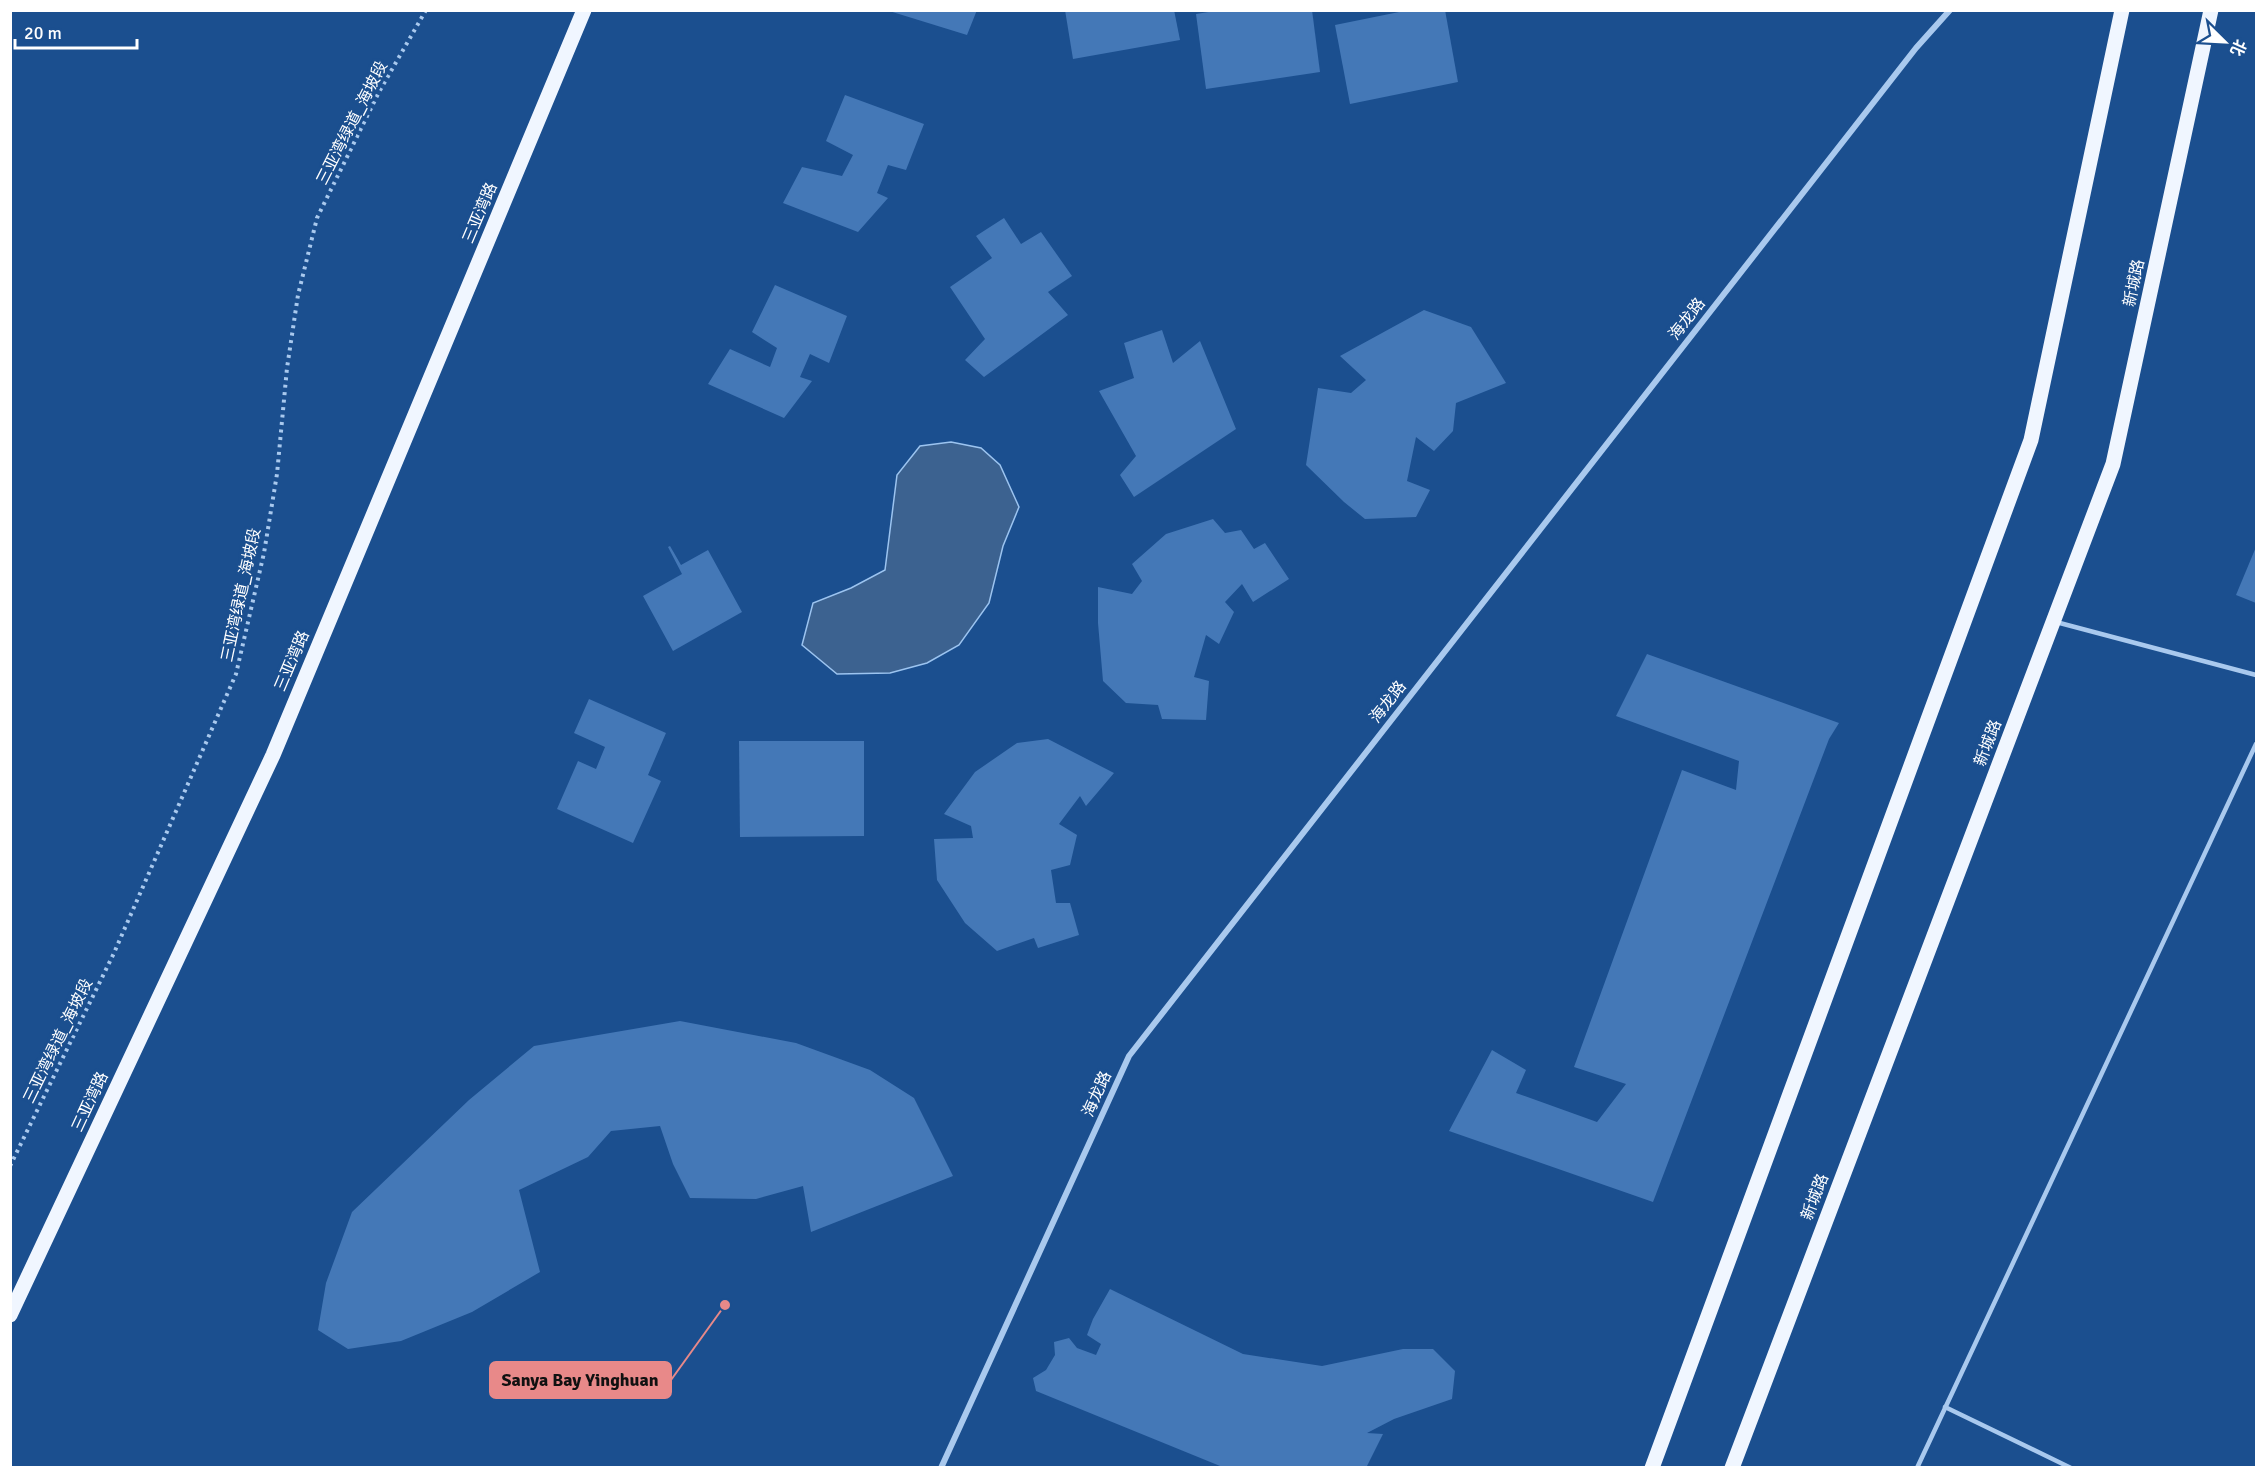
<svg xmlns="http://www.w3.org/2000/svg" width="2267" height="1478" viewBox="0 0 2267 1478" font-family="Signika,'Noto Sans SC',sans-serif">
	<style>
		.water { fill: #3c6290; stroke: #9cc4f0; stroke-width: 1.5 }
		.building { fill: #4478b7 }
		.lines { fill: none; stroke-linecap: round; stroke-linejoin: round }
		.path { stroke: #a9c9ee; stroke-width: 4; stroke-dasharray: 3 4.5; stroke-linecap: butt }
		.lane { stroke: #a9c9ee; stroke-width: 4.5 }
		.street { stroke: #a9c9ee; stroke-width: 6 }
		.primary { stroke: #f0f6ff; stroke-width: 15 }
		.labels { text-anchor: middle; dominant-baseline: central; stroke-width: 6; stroke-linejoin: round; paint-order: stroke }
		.street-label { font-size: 16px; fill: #fff; stroke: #1b4f8f }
		.leader { fill: none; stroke: #e88989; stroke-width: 2 }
		.callout-dot { fill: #e88989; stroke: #1b4f8f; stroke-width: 2 }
		.callout { fill: #e88989; stroke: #e88989; stroke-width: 2 }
		.callout-label { font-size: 18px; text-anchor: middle; font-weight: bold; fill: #111 }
	</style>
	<rect width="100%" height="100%" fill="#1b4f8f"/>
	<polygon class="water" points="951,442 981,448 1000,465 1019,507 1003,546 989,603 959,645 927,663 890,673 837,674 802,645 813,603 851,588 885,570 897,475 920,446"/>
	<g class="building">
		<polygon points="886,10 977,10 967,35"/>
		<polygon points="1065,10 1174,10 1180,40 1073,59"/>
		<polygon points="1221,10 1312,10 1320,72 1206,89 1196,14"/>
		<polygon points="1409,10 1445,10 1458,82 1350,104 1335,25"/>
		<polygon points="845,95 924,124 906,170 888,165 877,193 888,198 858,232 783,203 802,167 842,176 853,155 826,141"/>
		<polygon points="1004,218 1021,244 1041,232 1072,276 1048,292 1068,315 984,377 965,360 985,339 950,287 992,258 976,236"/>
		<polygon points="775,285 847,316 829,363 810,354 800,377 812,381 784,418 708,384 730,349 770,367 777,348 752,332"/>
		<polygon points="1424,310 1471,327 1506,383 1456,403 1453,431 1434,451 1416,437 1407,481 1430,490 1416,517 1365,519 1344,502 1306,465 1318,388 1351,393 1366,380 1340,356"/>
		<polygon points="1162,330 1173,363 1200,341 1236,429 1134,497 1120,475 1136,456 1099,391 1134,378 1124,343"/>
		<polygon points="1213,519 1225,533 1241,530 1254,549 1265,543 1289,579 1253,602 1242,584 1225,602 1234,612 1219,644 1206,635 1194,677 1209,681 1206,720 1162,719 1158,705 1126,703 1103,681 1098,623 1098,587 1132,594 1142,581 1132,564 1166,534"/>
		<polygon points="670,546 681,565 708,550 742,612 673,651 643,596 682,574 668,547"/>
		<polygon points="2256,547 2256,603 2236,595"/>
		<polygon points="1647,654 1839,723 1829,739 1653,1202 1449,1131 1492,1050 1526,1070 1516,1093 1597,1122 1626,1084 1574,1067 1682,770 1736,790 1739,761 1616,716"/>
		<polygon points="589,699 666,733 648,775 661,781 633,843 557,809 578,761 596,769 605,747 574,733"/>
		<polygon points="1048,739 1114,773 1086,806 1080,796 1059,824 1077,835 1070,865 1051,870 1056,903 1070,903 1079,935 1038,948 1034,938 997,951 965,923 937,880 934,839 973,838 971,826 944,814 975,772 1017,743"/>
		<polygon points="739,741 864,741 864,836 740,837"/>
		<polygon points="680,1021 796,1043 870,1070 914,1098 953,1176 811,1232 803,1186 756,1199 690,1198 673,1164 660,1126 611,1131 588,1157 519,1190 540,1272 472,1312 401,1341 348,1349 318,1330 326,1283 352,1212 469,1100 534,1046"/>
		<polygon points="1110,1289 1243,1354 1322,1366 1403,1349 1433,1349 1455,1371 1452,1399 1394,1419 1367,1433 1383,1434 1366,1468 1225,1468 1036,1391 1033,1378 1046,1370 1055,1355 1054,1342 1069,1338 1077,1348 1096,1355 1101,1344 1087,1335 1093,1319"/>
	</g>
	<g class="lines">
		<polyline class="path" points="10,1166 114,953 236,674 264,553 277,474 287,368 298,295 317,218 379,92 426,10"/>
		<g class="lane">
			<polyline points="2056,622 2256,675"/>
			<polyline points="1945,1407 2071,1468"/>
			<polyline points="1917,1468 2256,744"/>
		</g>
		<polyline class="street" points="941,1468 1129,1056 1916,48 1950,10"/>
		<g class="primary">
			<polyline points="10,1315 273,755 584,10"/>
			<polyline points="1652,1468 2031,440 2122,10"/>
			<polyline points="1732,1468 2113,464 2211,10"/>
		</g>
	</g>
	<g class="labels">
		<g class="street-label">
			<text transform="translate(352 123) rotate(-63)">三亚湾绿道_海坡段</text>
			<text transform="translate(480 213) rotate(-67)">三亚湾路</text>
			<text transform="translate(2134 283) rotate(-78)">新城路</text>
			<text transform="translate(1687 319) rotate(-52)">海龙路</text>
			<text transform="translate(241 595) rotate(-78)">三亚湾绿道_海坡段</text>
			<text transform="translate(292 661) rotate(-67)">三亚湾路</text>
			<text transform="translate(1388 702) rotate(-52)">海龙路</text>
			<text transform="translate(1988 743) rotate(-69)">新城路</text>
			<text transform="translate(58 1041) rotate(-64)">三亚湾绿道_海坡段</text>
			<text transform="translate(1097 1094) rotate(-66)">海龙路</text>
			<text transform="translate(90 1102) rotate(-65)">三亚湾路</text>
			<text transform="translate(1815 1197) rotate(-69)">新城路</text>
		</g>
	</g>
	<path class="leader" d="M725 1305L671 1380"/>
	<circle class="callout-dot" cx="725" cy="1305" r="6"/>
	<rect class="callout" x="490" y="1362" width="181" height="36" rx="6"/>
	<g class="callout-label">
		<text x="580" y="1386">Sanya Bay Yinghuan</text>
	</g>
	<rect width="2267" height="1478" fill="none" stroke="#ffffff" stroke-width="24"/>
	<g transform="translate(2225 42) rotate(114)" stroke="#1b4f8f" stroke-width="4.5" paint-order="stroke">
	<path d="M0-4.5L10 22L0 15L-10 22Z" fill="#ffffff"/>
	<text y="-9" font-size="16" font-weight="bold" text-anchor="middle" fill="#ffffff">北</text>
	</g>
	<path d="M15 39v9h122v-9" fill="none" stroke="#ffffff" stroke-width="3"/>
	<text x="24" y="39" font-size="18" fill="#ffffff" stroke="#1b4f8f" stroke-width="4.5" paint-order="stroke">20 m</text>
</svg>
